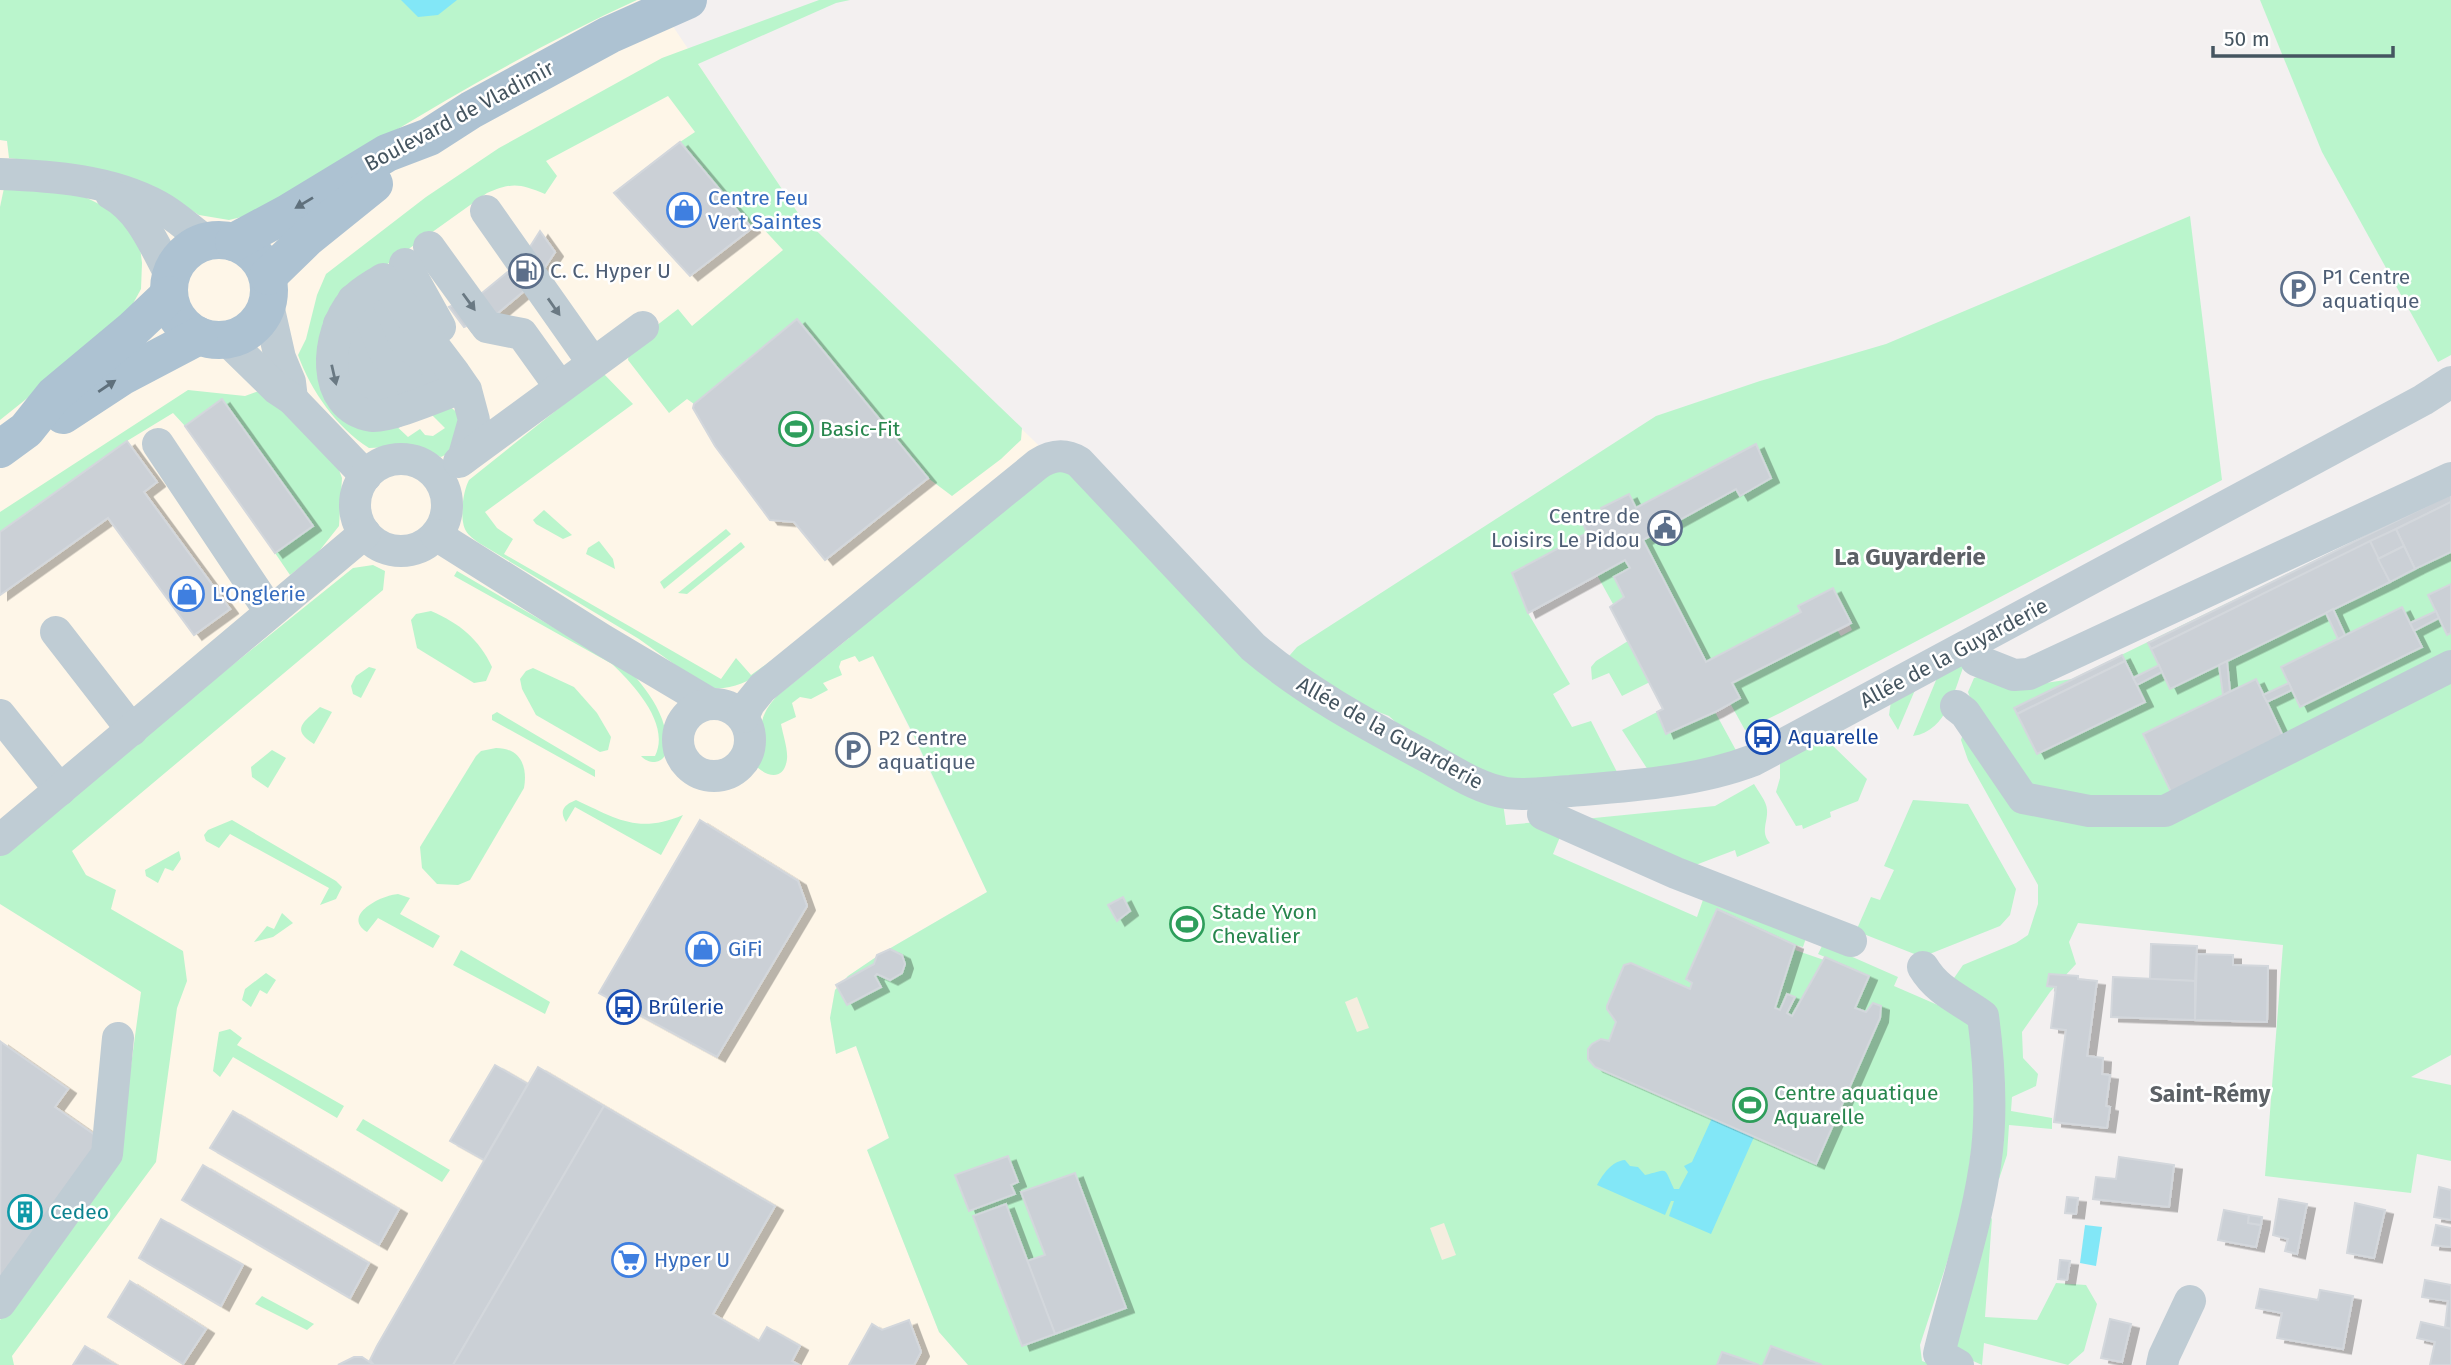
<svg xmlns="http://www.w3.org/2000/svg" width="2451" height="1365" viewBox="0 0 2451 1365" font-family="'Fira Sans',sans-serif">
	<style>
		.commercial { fill: #fef6e8 }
		.green { fill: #baf5cc }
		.sand { fill: #f5eddf }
		.water { fill: #82e7f7 }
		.building { fill: #cbd0d6; stroke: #d3d7dc; stroke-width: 2; filter: url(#shadow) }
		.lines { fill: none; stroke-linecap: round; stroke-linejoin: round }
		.minor { stroke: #bfccd4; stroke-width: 32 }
		.major { stroke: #adc2d2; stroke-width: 38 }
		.oneway { fill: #5f707c }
		.oneway2 { fill: #6a7983 }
		.labels { text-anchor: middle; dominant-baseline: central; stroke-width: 5; stroke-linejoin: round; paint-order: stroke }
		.street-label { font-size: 21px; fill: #455560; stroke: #fff }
		.shop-label { font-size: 21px; fill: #366cbe; stroke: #fff; text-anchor: start }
		.service-label { font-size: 21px; fill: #4e5e75; stroke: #fff; text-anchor: start }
		.leisure-label { font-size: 21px; fill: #27864d; stroke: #fff; text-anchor: start }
		.transit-label { font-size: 21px; fill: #164399; stroke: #fff; text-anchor: start }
		.culture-label { font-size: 21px; fill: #0d838f; stroke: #fff; text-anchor: start }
		.neighbourhood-label { font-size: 23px; font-weight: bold; fill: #5c6166; stroke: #fff }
		.quarter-label { font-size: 24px; font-weight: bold; fill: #5c6166; stroke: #fff }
	</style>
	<defs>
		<filter id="shadow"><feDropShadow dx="8" dy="4.5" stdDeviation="0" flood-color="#0004"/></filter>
	</defs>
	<rect width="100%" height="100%" fill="#f3f0f0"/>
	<polygon class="commercial" points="578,0 650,0 664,13 798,213 1057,463 899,707 987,892 882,953 848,976 835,990 830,1018 836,1053 856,1046 889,1138 867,1149 939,1332 968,1365 0,1365 0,140 7,141 10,158 257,192"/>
	<g class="green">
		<path d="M0 0H637C505 60 382 139 258 213L229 220 199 215 160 191 113 172 9 158 7 141 0 140Z"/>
		<path d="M819 0H850L836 3 698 64 798 213 1022 428 1021 440 1001 459 952 496 928 478 797 319 694 404 687 399 669 413 628 360 630 346 678 309 692 326 783 250 759 224 752 228 680 142 695 132 668 96 546 161 557 176 545 194C520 184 513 182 487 193L368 278 392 422 408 437 420 429 425 435 433 436 445 428 430 413 448 405 459 414 457 449 441 457 415 446 369 448C337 428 311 391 298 355L306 339 317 295 326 274 426 197 499 148 662 58Z"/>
		<polygon points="2260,0 2451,0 2451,355 2438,362 2322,152"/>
		<polygon points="4,188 79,194 109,209 132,228 140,247 142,263 141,289 129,311 60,372 0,420 0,207"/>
		<polygon points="2190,216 2222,480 1782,712 1745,730 1730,703 1740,697 1732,683 1837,630 1841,636 1852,630 1833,589 1798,606 1801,612 1706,662 1643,540 1636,508 1628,494 1583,521 1587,533 1512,573 1528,613 1570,684 1553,694 1572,727 1591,721 1617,772 1501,786 1419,744 1389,716 1318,689 1283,663 1297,647 1656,416 1760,381 1886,344"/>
		<path d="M603 373 633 404 485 512 497 528 513 539 504 554 721 679 736 658 751 675 816 629C786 653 748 696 706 687L639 639 479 543C475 540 468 535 466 531 459 519 463 491 469 480Z"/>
		<polygon points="264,389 336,462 342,478 339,526 316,555 290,575 275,553 312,526 222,400 185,426 173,413 127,441 0,532 0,512 188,390 245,396"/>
		<path d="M1057 463 1076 469 1252 660 1503 803 1506 825 1538 822 1562 832 1553 854 1697 917 1705 894 1806 938 1803 947 1796 945 1795 950 1824 960 1825 957 1818 954 1823 944 1898 977 1894 986 1970 1019 1981 1076 1963 1213 1920 1345 1922 1361 1933 1365H968L939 1332 867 1150 889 1138 856 1046 836 1054 830 1018 835 990 848 976 882 953 987 892 913 734 873 656 859 662 855 656 841 661 839 667 842 675 823 683 828 690 811 699 800 697 792 703 796 717 781 724C783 735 788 749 787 759 784 783 764 776 753 763 764 735 754 720 777 696L849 638V626Z"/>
		<polygon points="2451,494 2451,657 2165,803 2125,806 2027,787 1973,706 1968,692 1974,678 1984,675 2026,686 2072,679"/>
		<polygon points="544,510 572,535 563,539 536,524 533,520"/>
		<polygon points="726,529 731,534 664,589 660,582"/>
		<polygon points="599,541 613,559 615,569 586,554 588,548"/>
		<polygon points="741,542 745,547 687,594 678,593"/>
		<polygon points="1625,560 1630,568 1614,577 1624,597 1613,604 1597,575"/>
		<polygon points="373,565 385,571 383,590 72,851 86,875 116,890 111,909 183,951 187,981 177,1008 156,1162 12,1356 14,1365 0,1365 0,1320 119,1154 141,992 0,904 0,852 353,568"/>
		<path d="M457 571 632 673C645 688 655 701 662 719 666 731 674 760 655 762 649 762 645 760 641 756H655C671 724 633 684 612 664L454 576Z"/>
		<path d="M431 611C459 623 479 639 492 667L486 681 474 683 417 648 411 620 416 614Z"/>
		<polygon points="1628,641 1650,682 1622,696 1609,673 1592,680 1591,667 1596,661"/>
		<path d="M1966 660C1954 689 1948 731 1913 736L1939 673Z"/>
		<polygon points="369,667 376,669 361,698 353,694 351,686 356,676"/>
		<polygon points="533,668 574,687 597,713 611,737 608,750 600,752 536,715 522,689 520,679 526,671"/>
		<polygon points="2451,675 2451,1055 2411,1077 2451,1085 2451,1161 2417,1154 2411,1193 2265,1176 2283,945 2078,923 2069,942 2076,964 2050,992 2022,1032 2023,1058 2038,1074 2036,1086 2012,1097 2011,1111 2052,1118 2052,1129 2009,1125 2007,1155 1999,1179 1989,1174 1996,1052 1952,981 1963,965 2016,943 2028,935 2038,904 2038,885 1968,760 1961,740 1963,734 2000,778 2158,818"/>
		<polygon points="1918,683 1898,730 1889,715 1891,701"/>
		<path d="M320 707 332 712 314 744C290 729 304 722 320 707Z"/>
		<polygon points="497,712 595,770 595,777 492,720 492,715"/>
		<polygon points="1657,712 1667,734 1715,712 1738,754 1648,770 1622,730"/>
		<polygon points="1826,734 1831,744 1867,779 1858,801 1830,812 1831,817 1803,829 1802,825 1796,826 1776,792 1780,778 1780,762"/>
		<path d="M496 748C520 748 528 766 524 788L470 880 458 885 437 884 422 868 420 847 476 756 481 751Z"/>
		<polygon points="272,750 286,758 268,788 252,777 251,767"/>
		<path d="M1754 784C1758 791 1767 802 1767 810 1768 822 1760 832 1770 843L1737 857 1735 850 1685 869 1574 820 1715 806Z"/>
		<path d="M576 800C617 819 638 834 683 815L661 855 575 807 566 822C559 810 564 805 576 800Z"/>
		<polygon points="1913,800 1968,804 2016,889 2010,915 2000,926 1922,957 1856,931 1871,897 1880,900 1894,870 1884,866"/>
		<polygon points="232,820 336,881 342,887 336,899 320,905 329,888 230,834 219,848 206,841 204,835 208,830"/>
		<polygon points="179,851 181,859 173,871 165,868 158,883 146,876 145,870"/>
		<path d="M398 894 410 898 400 914 440 936 433 948 378 918 367 932C341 915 382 895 398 894Z"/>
		<polygon points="282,913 293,923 273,937 254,942 267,926 274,929"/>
		<polygon points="461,950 550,1002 545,1014 453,965"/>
		<polygon points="266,973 276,980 267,994 260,990 251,1007 242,1000 245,989"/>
		<polygon points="230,1029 242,1038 237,1045 344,1106 337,1118 233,1057 220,1077 213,1071 219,1032"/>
		<polygon points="363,1119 450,1170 442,1182 356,1130"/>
		<polygon points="1992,1218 1985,1317 2037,1320 2056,1283 2086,1285 2097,1304 2084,1351 2068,1365 1984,1343 1982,1365 1951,1351 1982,1227"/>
		<polygon points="262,1296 314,1324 307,1330 255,1304"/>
	</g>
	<g class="sand">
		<polygon points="1357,997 1369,1028 1357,1032 1345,1002"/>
		<polygon points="1444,1223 1456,1255 1442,1260 1430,1228"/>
	</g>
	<g class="water">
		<polygon points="401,0 457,0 438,15 418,17"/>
		<path d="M1712 1118 1754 1137 1711 1234 1669 1216 1674 1201H1671L1665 1215 1597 1185C1603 1174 1612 1161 1625 1160L1630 1166 1638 1167 1645 1175C1670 1169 1663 1166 1674 1189H1679L1688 1172 1684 1166 1692 1162Z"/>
		<polygon points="2085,1225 2102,1227 2096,1266 2080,1263"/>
	</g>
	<g class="building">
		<polygon points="680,142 752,228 690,276 614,193"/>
		<polygon points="540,231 555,252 536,281 498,313 464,327 449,307 482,293 521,261"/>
		<polygon points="797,319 928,478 825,560 794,522 770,520 715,446 693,408 694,404"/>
		<polygon points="222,399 313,526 275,553 185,426"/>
		<polygon points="127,441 157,482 144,492 230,609 194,635 108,518 0,595 0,532"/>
		<polygon points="1756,444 1771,478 1740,496 1736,489 1643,540 1706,662 1801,612 1798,606 1833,588 1851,623 1732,683 1740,698 1715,712 1666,734 1657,712 1663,709 1610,607 1624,597 1614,577 1630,568 1625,560 1528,613 1512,573 1587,533 1582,521 1602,511 1601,508 1629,494 1636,508"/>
		<polygon points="2451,494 2451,502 2151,649 2148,643"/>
		<polygon points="2451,502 2451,552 2415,569 2396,529"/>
		<polygon points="2396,529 2404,546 2378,559 2370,541"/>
		<polygon points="2370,541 2390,582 2170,689 2151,649"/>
		<polygon points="2404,546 2415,569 2390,582 2378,559"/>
		<polygon points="2451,584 2451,633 2447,635 2428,595"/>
		<polygon points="2402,607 2422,647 2300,707 2281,667"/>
		<polygon points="2333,609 2345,635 2338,639 2326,613"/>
		<polygon points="2436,611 2439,618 2414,631 2410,623"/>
		<polygon points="2122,655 2125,661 2017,714 2014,708"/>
		<polygon points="2125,661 2145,702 2037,754 2017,714"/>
		<polygon points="2227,661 2230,691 2223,695 2219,665"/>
		<polygon points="2159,665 2162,672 2137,685 2133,678"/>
		<polygon points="2256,679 2283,736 2171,792 2143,734"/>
		<polygon points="2289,683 2292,690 2267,702 2263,695"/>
		<polygon points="700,820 798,881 807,906 717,1057 599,993"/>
		<polygon points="1123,897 1130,911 1117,921 1108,905"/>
		<polygon points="1717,909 1795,945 1775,1008 1780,1010 1787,994 1795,997 1787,1013 1792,1016 1825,957 1869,976 1855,1008 1866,1012 1873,1003 1881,1006 1880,1018 1816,1164 1595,1067 1588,1059 1588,1049 1592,1044 1601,1039 1609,1041 1616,1022 1607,1009 1607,1006 1624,965 1631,963 1690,989 1692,983 1686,979"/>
		<polygon points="2151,944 2197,946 2195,981 2150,979"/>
		<polygon points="890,949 902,955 905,964 902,973 890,980 877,974 875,976 881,987 847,1005 836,985 874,964 877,955"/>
		<polygon points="2197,954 2233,955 2233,965 2268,966 2267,1022 2195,1020"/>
		<polygon points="2049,974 2078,976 2078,979 2097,981 2087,1056 2103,1058 2102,1074 2110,1075 2106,1106 2110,1107 2107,1128 2054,1122 2066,1030 2051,1028 2056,987 2047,986"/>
		<polygon points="2113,977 2195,981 2195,1020 2111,1017"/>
		<polygon points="1,1042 68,1089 55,1107 102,1140 0,1283"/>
		<polygon points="495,1065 528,1084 484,1160 450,1141"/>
		<polygon points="538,1067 604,1106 453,1365 374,1365 370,1360 377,1346"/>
		<polygon points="604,1106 775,1206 713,1314 759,1341 767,1327 800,1346 792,1361 799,1365 453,1365"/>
		<polygon points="233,1111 399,1209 379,1245 210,1148"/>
		<polygon points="1008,1156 1018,1182 1011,1185 1015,1194 969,1211 955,1175"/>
		<polygon points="2119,1157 2174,1165 2169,1207 2093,1199 2096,1177 2116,1179"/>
		<polygon points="203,1165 369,1263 350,1298 182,1200"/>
		<polygon points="1075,1173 1126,1308 1055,1334 1027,1261 1045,1255 1021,1192"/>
		<polygon points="2439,1187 2451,1190 2451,1220 2434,1217"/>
		<polygon points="2067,1197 2078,1198 2076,1214 2065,1213"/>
		<polygon points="2279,1199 2307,1204 2297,1254 2285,1251 2288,1239 2273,1235"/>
		<polygon points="2355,1203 2385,1210 2374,1258 2347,1253"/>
		<polygon points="1006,1204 1055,1334 1022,1346 973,1216"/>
		<polygon points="2224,1210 2249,1215 2248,1223 2261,1225 2256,1247 2218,1240"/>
		<polygon points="2249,1215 2262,1217 2261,1225 2248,1223"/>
		<polygon points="161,1219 243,1265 221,1306 139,1258"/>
		<polygon points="2436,1225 2451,1228 2451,1247 2432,1245"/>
		<polygon points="2060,1260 2070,1261 2067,1280 2058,1279"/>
		<polygon points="2425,1280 2451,1285 2451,1329 2445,1327 2448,1301 2422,1297"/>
		<polygon points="130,1281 206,1329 183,1364 108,1317"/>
		<polygon points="2260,1289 2318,1300 2320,1290 2353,1296 2343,1349 2277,1338 2282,1313 2256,1308"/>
		<polygon points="2110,1319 2131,1324 2122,1362 2101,1358"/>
		<polygon points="909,1320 921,1352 914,1365 849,1365 872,1324 882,1330"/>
		<polygon points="2421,1322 2451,1329 2451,1365 2430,1365 2435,1342 2417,1338"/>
		<polygon points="85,1346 116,1365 73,1365"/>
		<polygon points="1771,1346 1822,1365 1763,1365"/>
		<polygon points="1722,1352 1740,1358 1759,1365 1717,1365"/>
		<polygon points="354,1357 362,1357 374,1365 338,1365"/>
	</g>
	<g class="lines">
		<g class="minor">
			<path d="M0 174C52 176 111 180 158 206 175 215 190 230 206 241"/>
			<path d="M111 194C141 210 155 247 171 276"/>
			<polyline points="486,211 593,363"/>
			<polyline points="429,247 487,327 522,334 560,387"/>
			<polyline points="405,264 440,327"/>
			<polyline points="373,286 376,312 434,378"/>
			<polyline points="353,300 376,355 387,370 430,399"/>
			<polyline points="268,305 280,358 290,382 292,399"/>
			<polyline points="339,324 357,369 394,412"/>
			<polyline points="227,340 277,389 292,399 366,476"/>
			<polyline points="158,444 270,612"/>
			<path d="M463 459 474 420 466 390 455 374 383 279C374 285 360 292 353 301 326 333 318 407 372 416 387 418 437 397 453 391L466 390"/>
			<circle cx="401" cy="505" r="46"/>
			<polyline points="459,462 643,327"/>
			<polyline points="436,535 603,640 709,703"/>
			<polyline points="56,632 132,730"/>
			<polyline points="1976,660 2014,675 2029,674 2451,478"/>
			<circle cx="714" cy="740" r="36"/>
			<polyline points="1956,706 1965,713 2023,798 2089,811 2165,811 2451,666"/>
			<polyline points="0,715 60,790"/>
			<path d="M743 717 749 704 762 688 1038 464C1052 455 1064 453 1079 462L1253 647C1306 692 1368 725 1429 758 1453 771 1479 789 1506 793 1527 796 1549 792 1570 791 1631 786 1697 782 1754 760L2423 400 2451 382"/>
			<polyline points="1543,814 1676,873 1851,941"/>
			<polyline points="0,840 365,533"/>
			<path d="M1923 967C1938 992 1960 999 1983 1016 1989 1061 1992 1105 1987 1150 1979 1220 1955 1287 1939 1354L1958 1365"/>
			<polyline points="0,1303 107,1154 118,1038"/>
			<polyline points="2162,1365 2164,1356 2190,1301"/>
		</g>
		<g class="major">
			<circle cx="219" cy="290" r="50"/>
			<polyline points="234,242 288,213 387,153 429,137 471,110 609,35 688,0"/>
			<polyline points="268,276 307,238 374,184"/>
			<polyline points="63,415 121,377 199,336"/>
			<polyline points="0,449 26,430 54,395 133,329 169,295"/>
		</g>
	</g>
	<defs><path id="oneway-solid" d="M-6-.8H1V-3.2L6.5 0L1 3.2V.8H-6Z" transform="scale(1.75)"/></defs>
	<g class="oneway">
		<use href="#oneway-solid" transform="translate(304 203) rotate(149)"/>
		<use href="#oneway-solid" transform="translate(107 386) rotate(-34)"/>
	</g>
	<g class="oneway2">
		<use href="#oneway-solid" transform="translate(469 302) rotate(54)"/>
		<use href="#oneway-solid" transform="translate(554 307) rotate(55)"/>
		<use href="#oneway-solid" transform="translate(334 375) rotate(77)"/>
	</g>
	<defs>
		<g id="shop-ring" transform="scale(1.75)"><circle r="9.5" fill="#fff" stroke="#3f7fe0" stroke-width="1.5"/><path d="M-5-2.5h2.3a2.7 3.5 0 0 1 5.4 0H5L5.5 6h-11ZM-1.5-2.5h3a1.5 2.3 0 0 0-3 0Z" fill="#3f7fe0"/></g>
		<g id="fuel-ring" transform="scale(1.75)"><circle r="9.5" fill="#fff" stroke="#5c6f8a" stroke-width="1.5"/><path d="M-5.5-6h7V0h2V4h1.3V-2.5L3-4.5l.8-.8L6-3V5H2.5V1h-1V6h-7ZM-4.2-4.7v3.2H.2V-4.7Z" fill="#5c6f8a"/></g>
		<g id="parking-ring" transform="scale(1.75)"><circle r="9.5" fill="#fff" stroke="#5c6f8a" stroke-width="1.5"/><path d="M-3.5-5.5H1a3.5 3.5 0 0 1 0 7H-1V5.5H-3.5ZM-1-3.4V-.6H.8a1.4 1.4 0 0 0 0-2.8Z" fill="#5c6f8a"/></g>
		<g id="stadium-ring" transform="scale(1.75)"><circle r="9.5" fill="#fff" stroke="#2e9e5b" stroke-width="1.5"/><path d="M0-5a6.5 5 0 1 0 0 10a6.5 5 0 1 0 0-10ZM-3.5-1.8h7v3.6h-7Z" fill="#2e9e5b"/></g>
		<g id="civic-ring" transform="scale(1.75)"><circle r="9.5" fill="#fff" stroke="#5c6f8a" stroke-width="1.5"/><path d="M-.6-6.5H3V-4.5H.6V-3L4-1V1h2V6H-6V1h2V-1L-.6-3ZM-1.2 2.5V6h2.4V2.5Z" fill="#5c6f8a"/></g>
		<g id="bus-ring" transform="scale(1.75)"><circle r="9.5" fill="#fff" stroke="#1a4fb4" stroke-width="1.5"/><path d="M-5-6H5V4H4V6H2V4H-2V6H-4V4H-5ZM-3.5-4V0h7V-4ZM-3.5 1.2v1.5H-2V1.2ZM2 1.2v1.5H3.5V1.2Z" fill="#1a4fb4"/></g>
		<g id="building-ring" transform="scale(1.75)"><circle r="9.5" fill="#fff" stroke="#0f9aa8" stroke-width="1.5"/><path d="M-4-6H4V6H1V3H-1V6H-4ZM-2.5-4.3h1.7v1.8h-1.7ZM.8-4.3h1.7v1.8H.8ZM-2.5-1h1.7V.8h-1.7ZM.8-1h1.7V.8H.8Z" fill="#0f9aa8"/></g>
		<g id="supermarket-ring" transform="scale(1.75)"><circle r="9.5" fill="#fff" stroke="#3f7fe0" stroke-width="1.5"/><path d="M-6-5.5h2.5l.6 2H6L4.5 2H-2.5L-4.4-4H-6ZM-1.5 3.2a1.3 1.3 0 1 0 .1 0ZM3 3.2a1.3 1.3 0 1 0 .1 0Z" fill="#3f7fe0"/></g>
	</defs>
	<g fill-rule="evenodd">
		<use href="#shop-ring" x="684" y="210"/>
		<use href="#fuel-ring" x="526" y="271"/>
		<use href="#parking-ring" x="2298" y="289"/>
		<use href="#stadium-ring" x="796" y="429"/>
		<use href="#civic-ring" x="1665" y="528"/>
		<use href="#shop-ring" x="187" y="594"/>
		<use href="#bus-ring" x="1763" y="737"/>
		<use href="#parking-ring" x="853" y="750"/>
		<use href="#stadium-ring" x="1187" y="924"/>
		<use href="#shop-ring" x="703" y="949"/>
		<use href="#bus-ring" x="624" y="1007"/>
		<use href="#stadium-ring" x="1750" y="1105"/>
		<use href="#building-ring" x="25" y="1212"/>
		<use href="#supermarket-ring" x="629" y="1260"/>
	</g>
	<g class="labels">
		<g class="street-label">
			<text transform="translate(459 116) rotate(-28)">Boulevard de Vladimir</text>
			<text transform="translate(1954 653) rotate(-28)">Allée de la Guyarderie</text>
			<text transform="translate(1390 733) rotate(29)">Allée de la Guyarderie</text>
		</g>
		<g class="shop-label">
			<text x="708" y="198">Centre Feu<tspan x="708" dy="24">Vert Saintes</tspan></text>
			<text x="212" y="594">L'Onglerie</text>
			<text x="728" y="949">GiFi</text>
			<text x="654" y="1260">Hyper U</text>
		</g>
		<g class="service-label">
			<text x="550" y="271">C. C. Hyper U</text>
			<text x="2322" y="277">P1 Centre<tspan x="2322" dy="24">aquatique</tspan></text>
			<text x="1640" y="516" text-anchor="end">Centre de<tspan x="1640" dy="24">Loisirs Le Pidou</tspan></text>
			<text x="878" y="738">P2 Centre<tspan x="878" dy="24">aquatique</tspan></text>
		</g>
		<g class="leisure-label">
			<text x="820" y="429">Basic-Fit</text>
			<text x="1212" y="912">Stade Yvon<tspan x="1212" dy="24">Chevalier</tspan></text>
			<text x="1774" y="1093">Centre aquatique<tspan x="1774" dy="24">Aquarelle</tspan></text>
		</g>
		<g class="transit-label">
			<text x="1788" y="737">Aquarelle</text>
			<text x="648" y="1007">Brûlerie</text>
		</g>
		<g class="culture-label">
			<text x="50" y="1212">Cedeo</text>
		</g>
		<g class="neighbourhood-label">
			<text x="2210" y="1094">Saint-Rémy</text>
		</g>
		<g class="quarter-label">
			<text x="1910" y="557">La Guyarderie</text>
		</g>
	</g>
	<path d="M2213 46v10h180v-10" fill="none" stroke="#455560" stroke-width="3.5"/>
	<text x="2224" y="46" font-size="21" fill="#455560" stroke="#ffffff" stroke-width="5" paint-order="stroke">50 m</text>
</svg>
